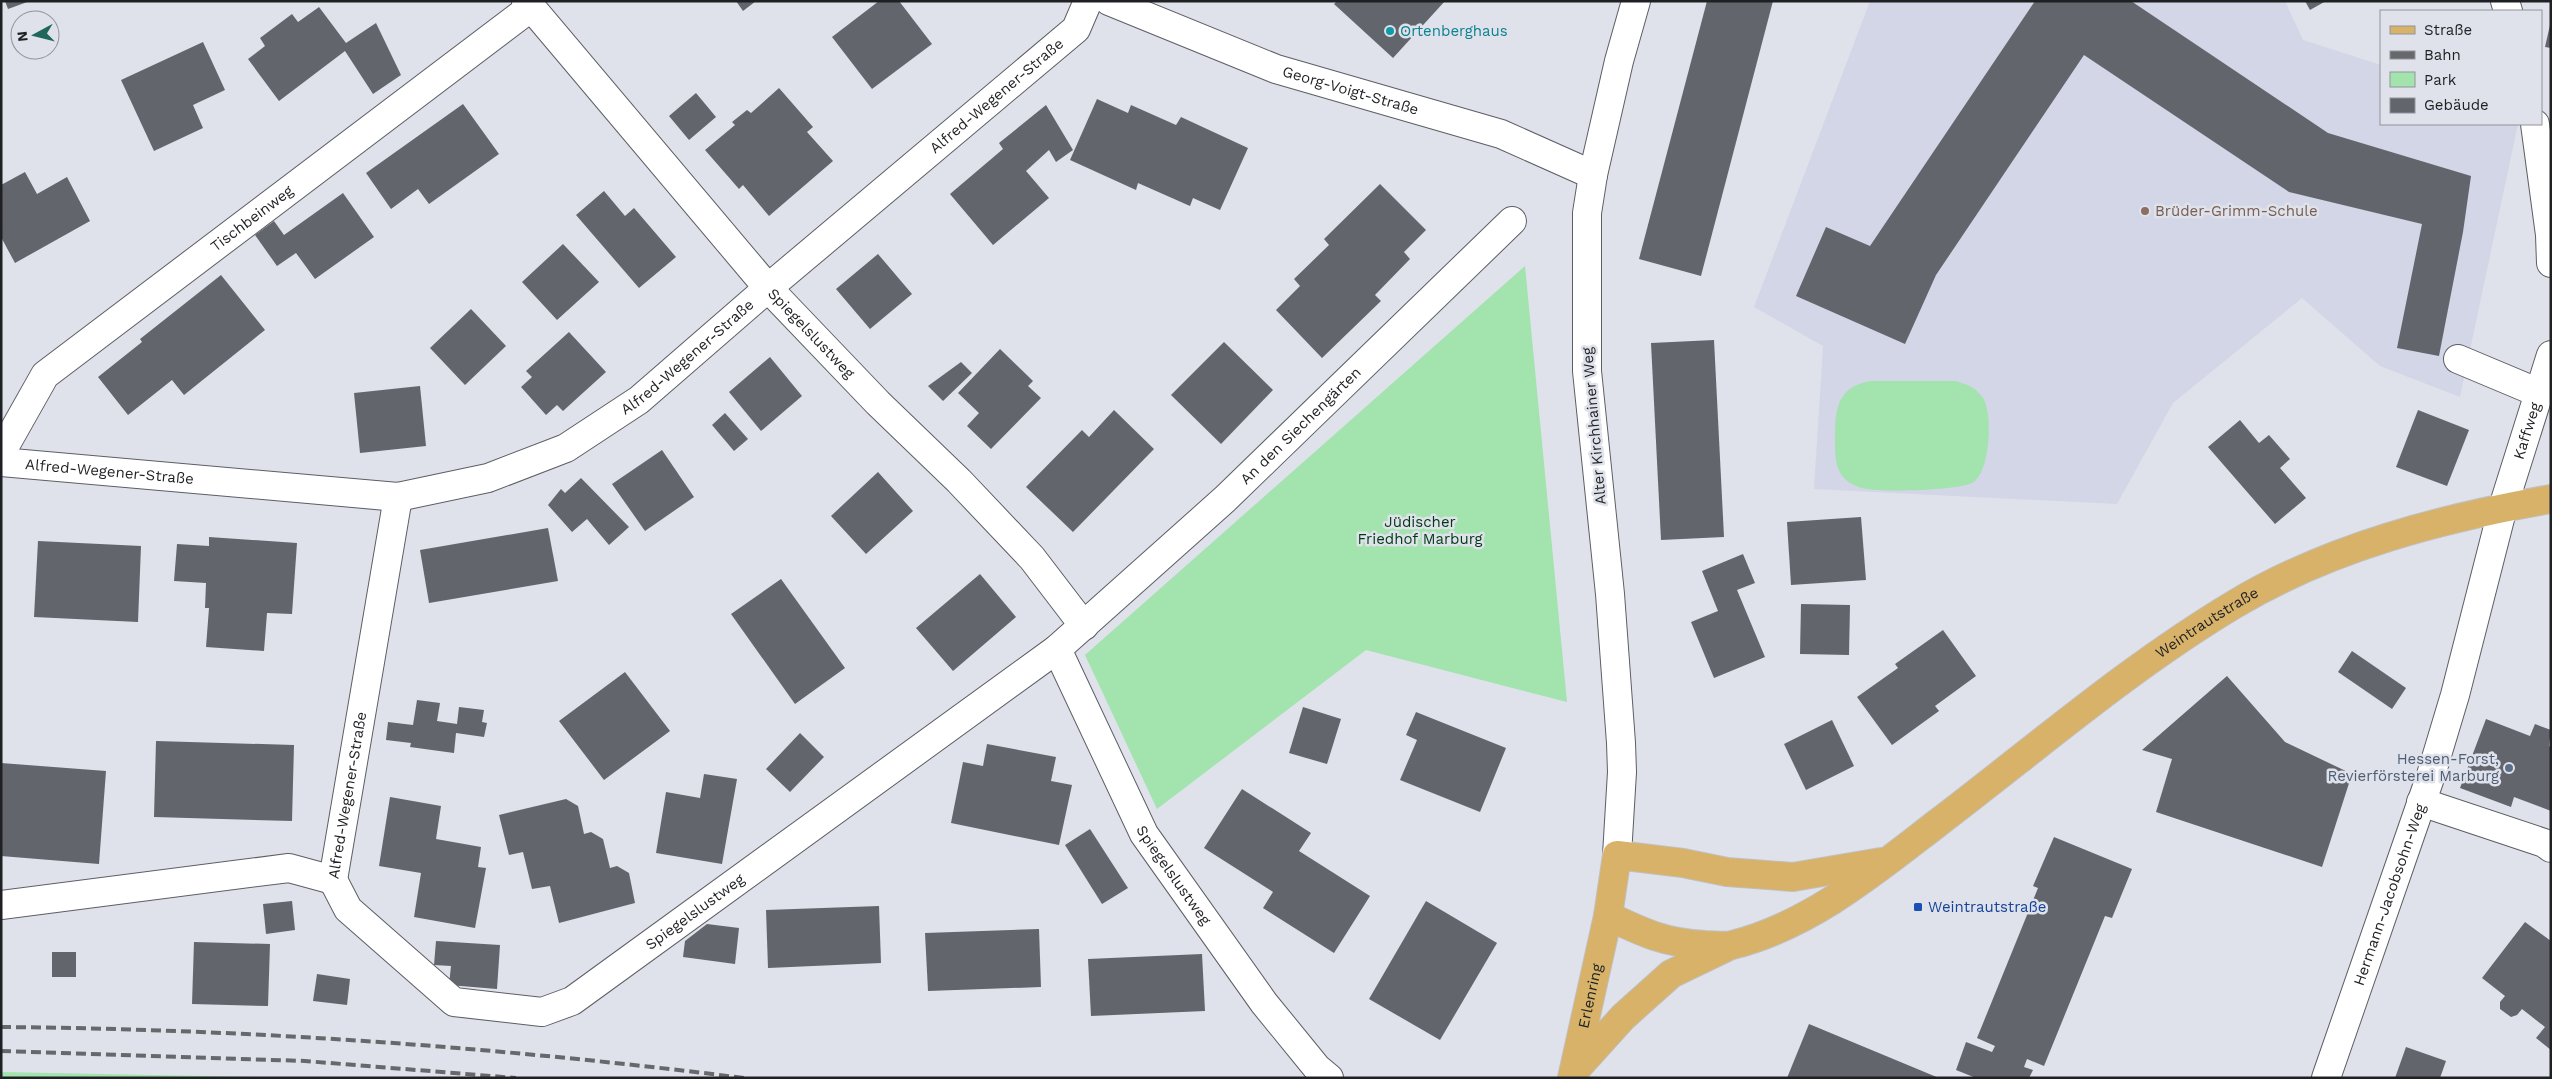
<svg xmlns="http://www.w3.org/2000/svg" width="2552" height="1079" viewBox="0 0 2552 1079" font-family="'Work Sans',sans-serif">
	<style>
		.built { fill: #d2d6e6 }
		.green { fill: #a2e3ae }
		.building { fill: #63656d }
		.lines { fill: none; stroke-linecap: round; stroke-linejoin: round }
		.minor-casing { stroke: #5c5e65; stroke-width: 30 }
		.major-casing { stroke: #c0c1c1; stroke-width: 30 }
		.minor { stroke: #fff; stroke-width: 28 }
		.major { stroke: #d7b268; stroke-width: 28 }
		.rail { stroke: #66686c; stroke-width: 4; stroke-dasharray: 10 5; stroke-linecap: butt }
		.culture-dot { fill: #0f9aa8; stroke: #dfe2ea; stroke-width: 2 }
		.education-dot { fill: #8d6e63; stroke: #dfe2ea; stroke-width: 2 }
		.service-dot { fill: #5c6f8a; stroke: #dfe2ea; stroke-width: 2 }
		.transit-dot { fill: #1a4fb4; stroke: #dfe2ea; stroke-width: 2 }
		.labels { text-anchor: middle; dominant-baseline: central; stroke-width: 5; stroke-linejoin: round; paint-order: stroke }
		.culture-label { font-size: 15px; fill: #0d838f; stroke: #dfe2ea; text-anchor: start }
		.street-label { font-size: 15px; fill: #1f2023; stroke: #dfe2ea }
		.education-label { font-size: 15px; fill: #785e54; stroke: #dfe2ea; text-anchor: start }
		.park-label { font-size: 15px; fill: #003a14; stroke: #dfe2ea }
		.service-label { font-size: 15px; fill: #4e5e75; stroke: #dfe2ea; text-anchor: end }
		.transit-label { font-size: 15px; fill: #164399; stroke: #dfe2ea; text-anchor: start }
	</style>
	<rect width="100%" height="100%" fill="#dfe2ea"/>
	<polygon class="built" points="1870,1 2285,1 2303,40 2381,65 2381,124 2518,124 2460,397 2380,366 2302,298 2173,403 2117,504 1814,489 1823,346 1754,307"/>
	<g class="green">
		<polygon points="1525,266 1567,702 1366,650 1157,809 1085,655"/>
		<path d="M1871 381H1955C1966 384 1976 387 1983 398 1993 414 1990 468 1975 481 1964 491 1884 492 1867 489 1859 488 1851 484 1846 480 1835 470 1835 454 1835 441 1835 410 1836 387 1871 381Z"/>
		<polygon points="1,1072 306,1078 308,1078 1,1078"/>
	</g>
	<g class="building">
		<polygon points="5,1 30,1 8,9"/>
		<polygon points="736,1 756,1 743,11"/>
		<polygon points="879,1 899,1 932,44 872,89 832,37"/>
		<polygon points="1337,1 1445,1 1393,58 1334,4"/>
		<polygon points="1707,1 1773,1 1701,276 1639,259"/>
		<polygon points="2035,1 2131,1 2328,133 2471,176 2463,232 2439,356 2397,348 2422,224 2289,192 2084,55 1936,275 1905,344 1796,296 1826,227 1870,246"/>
		<polygon points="2305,1 2326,1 2310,10"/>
		<polygon points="319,7 346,43 376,23 401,75 373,94 345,51 279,101 248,59 265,46 260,38 292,14 298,22"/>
		<polygon points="2550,25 2551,25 2551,48 2545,47"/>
		<polygon points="203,42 225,90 193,105 203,128 154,151 121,80"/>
		<polygon points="779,88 813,127 807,132 833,161 769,216 743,185 739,189 705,150 735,125 732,122 747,110 751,113"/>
		<polygon points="696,93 716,117 689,140 669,116"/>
		<polygon points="1097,99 1128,113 1131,105 1176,125 1181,117 1248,148 1220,210 1193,198 1190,206 1138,183 1136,190 1070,160"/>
		<polygon points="463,104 499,154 429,204 418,189 391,209 366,173"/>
		<polygon points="1046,105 1073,150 1056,162 1049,150 1026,171 1049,198 993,245 950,194 1003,149 999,143"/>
		<polygon points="25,172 37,194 67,177 90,221 15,263 1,237 1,185"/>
		<polygon points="1380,184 1426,230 1404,252 1410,259 1375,295 1381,301 1322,358 1276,310 1300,286 1294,279 1329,245 1324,239"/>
		<polygon points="604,191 625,216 634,208 676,257 639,288 576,215"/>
		<polygon points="343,193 374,237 315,279 296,253 277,266 255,235 274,221 284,235"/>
		<polygon points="563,244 599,282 557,320 522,282"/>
		<polygon points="878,254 912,294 870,329 836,289"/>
		<polygon points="221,275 265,330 184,395 172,380 128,415 98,377 142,342 140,339"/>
		<polygon points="471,309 506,346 465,385 430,348"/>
		<polygon points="569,332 606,372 563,411 557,405 546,415 521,387 532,377 526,371"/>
		<polygon points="1714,340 1724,537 1661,540 1651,343"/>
		<polygon points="1224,342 1273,390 1221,444 1171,395"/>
		<polygon points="1000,349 1033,381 1028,386 1041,398 991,449 967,426 979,413 958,393"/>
		<polygon points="770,357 802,396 761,431 729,392"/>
		<polygon points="961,362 972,373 943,401 928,386"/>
		<polygon points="420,386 426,446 360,453 354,393"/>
		<polygon points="1114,410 1154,449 1073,532 1026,487 1082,430 1089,437"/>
		<polygon points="2418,410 2469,430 2447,486 2396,467"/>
		<polygon points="725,413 748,439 734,451 712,425"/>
		<polygon points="2240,420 2259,443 2269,435 2290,459 2280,468 2306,498 2275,524 2208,447"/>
		<polygon points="662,450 694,497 645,531 612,484"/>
		<polygon points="878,472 913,511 866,554 831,516"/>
		<polygon points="581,478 629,527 609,545 587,519 572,532 548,505 561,489 565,493"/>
		<polygon points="1861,517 1866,580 1791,585 1787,522"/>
		<polygon points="548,528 558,581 429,603 420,550"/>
		<polygon points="209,537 297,543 292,614 267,613 264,651 206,647 209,608 205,608 206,583 174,581 177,544 209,546"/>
		<polygon points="38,541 141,546 138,622 34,617"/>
		<polygon points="1743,554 1755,583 1737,590 1765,657 1714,678 1691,622 1718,611 1702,571"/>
		<polygon points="980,574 1016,617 953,671 916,628"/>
		<polygon points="781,579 845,668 795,704 731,614"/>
		<polygon points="1801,604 1850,605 1849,655 1800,654"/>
		<polygon points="1943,630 1976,676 1935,706 1939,711 1892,745 1857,697 1898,668 1895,664"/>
		<polygon points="2352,651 2406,688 2392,709 2338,672"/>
		<polygon points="625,672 670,731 604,780 559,721"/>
		<polygon points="2227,676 2285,742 2352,774 2322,867 2156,812 2172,759 2142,750"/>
		<polygon points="417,700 440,703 437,721 457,724 459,707 484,710 482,722 487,723 484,737 456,733 454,753 410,747 411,743 386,740 388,722 413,725"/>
		<polygon points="1303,707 1341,719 1327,764 1289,753"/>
		<polygon points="1416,712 1506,748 1480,812 1400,780 1417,740 1406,735"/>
		<polygon points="2486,719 2530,736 2535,724 2551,730 2549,746 2551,747 2551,811 2514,797 2511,807 2460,788"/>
		<polygon points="1832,720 1854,766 1806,790 1784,744"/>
		<polygon points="800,733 824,757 790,792 766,769"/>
		<polygon points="156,741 294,745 292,821 154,817"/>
		<polygon points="987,744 1056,757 1051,781 1072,785 1059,845 951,823 963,762 983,766"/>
		<polygon points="1,763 106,771 99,864 1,856"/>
		<polygon points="704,774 737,779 722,864 656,853 666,792 700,798"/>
		<polygon points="1242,789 1311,833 1299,851 1370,896 1334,953 1263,908 1273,892 1204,848"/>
		<polygon points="390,797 441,806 436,839 481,847 478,867 486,868 475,928 414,917 421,873 379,866"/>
		<polygon points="566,799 578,806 584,834 591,832 603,839 610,868 617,866 629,873 635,903 559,923 550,886 532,889 523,852 509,855 499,815"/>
		<polygon points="1090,829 1128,888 1102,904 1065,845"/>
		<polygon points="2054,837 2132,869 2112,918 2105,916 2044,1066 2027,1059 2024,1067 2033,1070 2029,1078 1976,1078 1956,1070 1966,1042 1992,1052 1995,1046 1977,1038 2038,888 2033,886"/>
		<polygon points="292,901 295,930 266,934 263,904"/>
		<polygon points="1426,901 1497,943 1440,1040 1369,999"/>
		<polygon points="879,906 881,963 768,968 766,910"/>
		<polygon points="2525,922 2551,941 2551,1050 2536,1038 2545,1027 2522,1009 2517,1015 2511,1017 2500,1009 2500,1002 2505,996 2482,978"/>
		<polygon points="707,924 739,928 735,964 683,957 685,941"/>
		<polygon points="1039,929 1041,987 928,991 925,933"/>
		<polygon points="436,941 500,945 497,989 449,985 451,966 434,965"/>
		<polygon points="194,942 270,944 268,1006 192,1004"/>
		<rect x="52" y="952" width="24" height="25"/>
		<polygon points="1202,954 1205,1011 1091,1016 1088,959"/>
		<polygon points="317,974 350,979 347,1005 313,1001"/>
		<polygon points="1809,1024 1939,1078 1787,1078"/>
		<polygon points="2406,1047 2446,1061 2440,1078 2395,1078"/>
	</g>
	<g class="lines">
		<g class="minor-casing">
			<g id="minor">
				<path id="s1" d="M526 1 768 288 878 403 959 481 1032 558 1084 626"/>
				<path id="s2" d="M1109 1 1276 69 1501 134 1593 175"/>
				<polyline points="2505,1 2508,11"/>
				<polyline points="2535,124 2550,235 2551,263"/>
				<polyline points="2458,359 2539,393"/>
				<path id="s3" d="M1 453 45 375 530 8"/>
				<path id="s4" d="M1 462 398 497 488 478 566 448 639 400 768 288 1076 29 1088 1"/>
				<path id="s5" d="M1057 649 1144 834 1264 1003 1317 1068 1329 1078"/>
				<polyline points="2421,802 2544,843 2551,848"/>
				<polyline points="1617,855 1622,772 1621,743 1610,594 1587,371 1587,213 1593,175 1619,61 1636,1"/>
				<path id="s6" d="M333 880 348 909 454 1002 542 1012 572 1001 1057 649 1225 499 1512 221"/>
				<path id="s7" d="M1 905 289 868 333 880 398 497"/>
				<path id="s8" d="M2326 1078 2431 775 2455 695 2503 507 2551 355"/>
			</g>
		</g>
		<g class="major-casing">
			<g id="major">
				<path id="s9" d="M1608 916C1644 933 1665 943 1705 945 1714 945 1724 947 1732 945 1809 926 1874 872 1935 825 2034 750 2128 668 2235 604 2330 547 2443 518 2551 499"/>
				<polyline points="1576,1069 1623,1017 1671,974 1727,947"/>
				<path id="s10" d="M1572 1078 1608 916 1617 855 1683 863 1727 872 1793 877 1881 862"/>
			</g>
		</g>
		<use href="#minor" class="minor"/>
		<use href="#major" class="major"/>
		<g class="rail">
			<path d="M1 1027C249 1029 498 1047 744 1078"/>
			<polyline points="1,1051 305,1061 516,1078"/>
		</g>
	</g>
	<circle class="culture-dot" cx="1390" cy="31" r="5"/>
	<circle class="education-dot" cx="2145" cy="211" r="5"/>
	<circle class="service-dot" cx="2509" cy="768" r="5"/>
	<rect class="transit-dot" x="1913" y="902" width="10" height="10" rx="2.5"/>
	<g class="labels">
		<g class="culture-label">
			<text x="1400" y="31">Ortenberghaus</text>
		</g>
		<g class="street-label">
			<text stroke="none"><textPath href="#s2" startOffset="258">Georg-Voigt-Straße</textPath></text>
			<text stroke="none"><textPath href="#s4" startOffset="1131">Alfred-Wegener-Straße</textPath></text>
			<text stroke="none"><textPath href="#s3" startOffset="349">Tischbeinweg</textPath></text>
			<text stroke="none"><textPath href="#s1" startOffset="438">Spiegelslustweg</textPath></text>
			<text stroke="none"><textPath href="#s4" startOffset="726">Alfred-Wegener-Straße</textPath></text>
			<text stroke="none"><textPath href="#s6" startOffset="1224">An den Siechengärten</textPath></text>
			<text transform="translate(1594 426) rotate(-95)">Alter Kirchhainer Weg</text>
			<text stroke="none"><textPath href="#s8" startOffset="678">Kaffweg</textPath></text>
			<text stroke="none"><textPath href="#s4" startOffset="109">Alfred-Wegener-Straße</textPath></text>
			<text stroke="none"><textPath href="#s9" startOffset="706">Weintrautstraße</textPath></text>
			<text stroke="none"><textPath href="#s7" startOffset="422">Alfred-Wegener-Straße</textPath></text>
			<text stroke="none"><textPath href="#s5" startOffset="255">Spiegelslustweg</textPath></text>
			<text stroke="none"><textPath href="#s8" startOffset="194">Hermann-Jacobsohn-Weg</textPath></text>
			<text stroke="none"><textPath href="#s6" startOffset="446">Spiegelslustweg</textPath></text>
			<text stroke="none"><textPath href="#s10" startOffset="84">Erlenring</textPath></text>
		</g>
		<g class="education-label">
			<text x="2155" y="211">Brüder-Grimm-Schule</text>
		</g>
		<g class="park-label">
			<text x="1420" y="522">Jüdischer<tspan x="1420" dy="17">Friedhof Marburg</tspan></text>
		</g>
		<g class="service-label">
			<text x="2499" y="759">Hessen-Forst,<tspan x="2499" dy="17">Revierförsterei Marburg</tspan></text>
		</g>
		<g class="transit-label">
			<text x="1928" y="907">Weintrautstraße</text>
		</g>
	</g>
	<rect width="2552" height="1079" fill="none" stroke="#1f2023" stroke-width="5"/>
	<rect x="2380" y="10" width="162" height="115" fill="#dfe2ea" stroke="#92949a"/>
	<rect x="2390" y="26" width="25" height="8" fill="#d7b268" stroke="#92949a"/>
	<text x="2424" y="35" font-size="15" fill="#1f2023">Straße</text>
	<rect x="2390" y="51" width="25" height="8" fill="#66686c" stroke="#92949a"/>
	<text x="2424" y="60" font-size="15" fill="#1f2023">Bahn</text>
	<rect x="2390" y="72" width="25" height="15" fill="#a2e3ae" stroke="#92949a"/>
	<text x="2424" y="85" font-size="15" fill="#1f2023">Park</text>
	<rect x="2390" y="98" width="25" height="15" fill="#63656d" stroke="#92949a"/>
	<text x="2424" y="110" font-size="15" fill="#1f2023">Gebäude</text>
	<g transform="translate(35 35) rotate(263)"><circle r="24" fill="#dfe2ea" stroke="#92949a"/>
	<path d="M0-4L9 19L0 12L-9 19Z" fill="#1f675c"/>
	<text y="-8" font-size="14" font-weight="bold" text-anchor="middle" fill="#1f2023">N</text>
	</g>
</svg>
